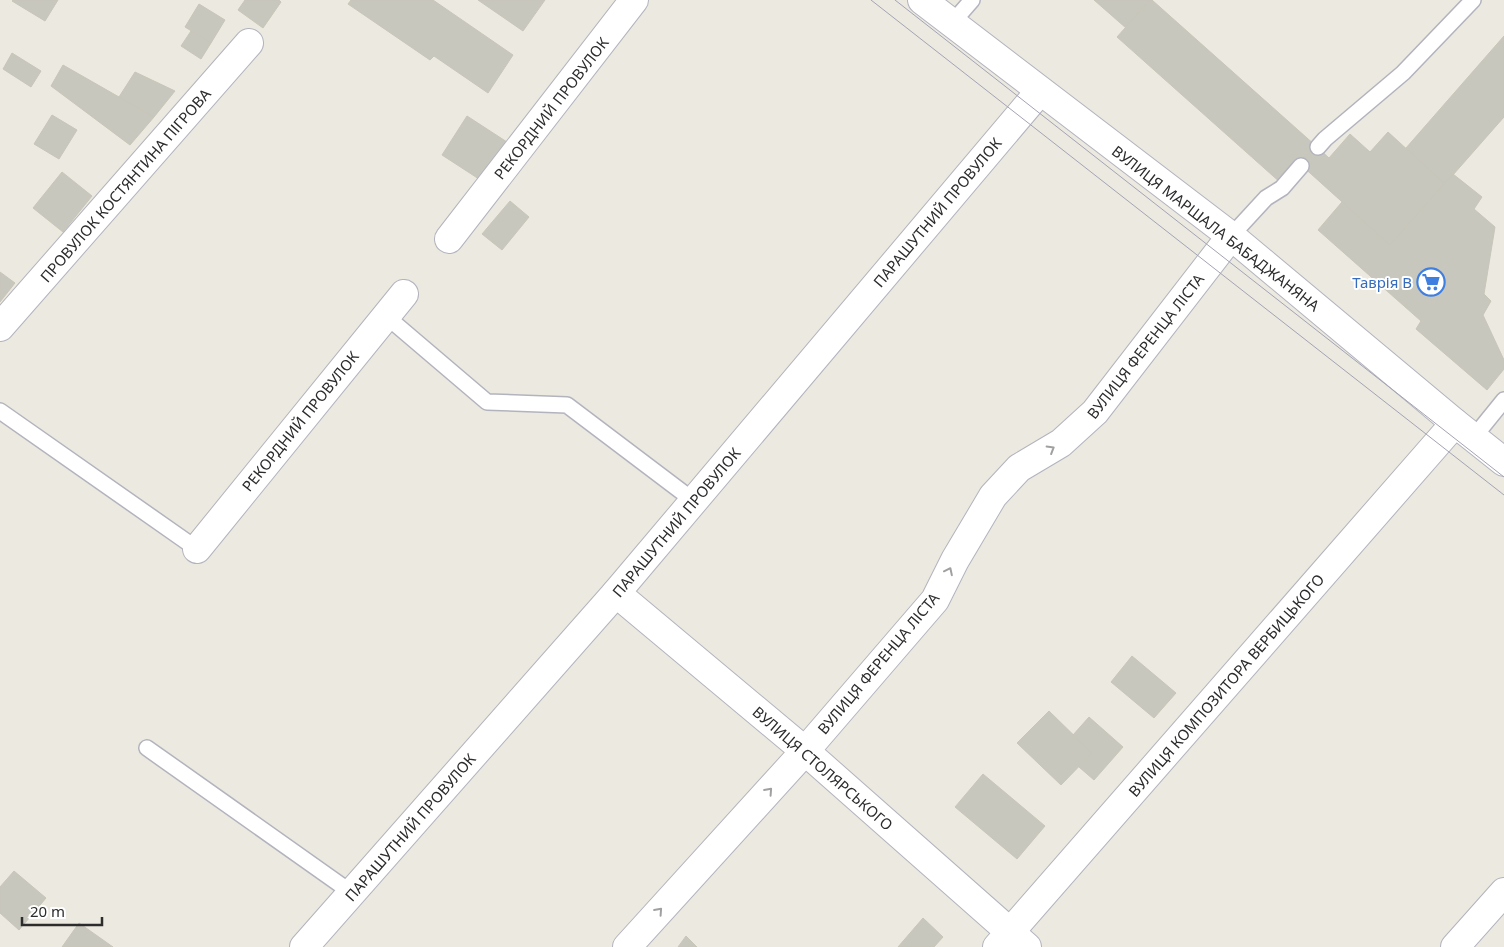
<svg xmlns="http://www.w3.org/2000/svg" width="1504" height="947" viewBox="0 0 1504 947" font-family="'Noto Sans',sans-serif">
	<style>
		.building { fill: #c8c7be; stroke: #c8c5b9 }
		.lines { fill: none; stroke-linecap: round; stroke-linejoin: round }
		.service-casing { stroke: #b3b3be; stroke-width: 18 }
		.minor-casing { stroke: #b3b3be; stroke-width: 30 }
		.tertiary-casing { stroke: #b3b3be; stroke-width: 30 }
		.service { stroke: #fff; stroke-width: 15 }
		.minor { stroke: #fff; stroke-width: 28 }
		.tertiary { stroke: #fff; stroke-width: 28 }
		.tram { stroke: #a3a3b4; stroke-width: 1 }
		.oneway { stroke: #a0a0a0 }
		.labels { text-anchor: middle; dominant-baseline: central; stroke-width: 4; stroke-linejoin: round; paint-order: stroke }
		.street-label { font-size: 15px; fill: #2c2c2c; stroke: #fff }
		.shop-label { font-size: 15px; fill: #366cbe; stroke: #fff; text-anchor: end }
	</style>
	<rect width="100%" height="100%" fill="#ece9e0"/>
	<g class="building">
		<polygon points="13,0 58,0 45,21 12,1"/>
		<polygon points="245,0 279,0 281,2 263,28 238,10"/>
		<polygon points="351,0 433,0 513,55 488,93 434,56 430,60 348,4"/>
		<polygon points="478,0 545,0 523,31"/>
		<polygon points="1094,0 1150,0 1126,28"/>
		<polygon points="1150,0 1152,0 1316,146 1282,184 1117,37"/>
		<polygon points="199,4 225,20 211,43 185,27"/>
		<polygon points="191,31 211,43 201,59 181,46"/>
		<polygon points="1504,36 1504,117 1445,184 1406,148"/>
		<polygon points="12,53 41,71 31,87 3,69"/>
		<polygon points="63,65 154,117 130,145 51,86"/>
		<polygon points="135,72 175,91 154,117 119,97"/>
		<polygon points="52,115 77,130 59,159 34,144"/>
		<polygon points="467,116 507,142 482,181 442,155"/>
		<polygon points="1388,132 1445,184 1390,245 1300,164 1316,146 1329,158 1350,134 1370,152"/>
		<polygon points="62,172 92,196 63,232 33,208"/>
		<polygon points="1453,174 1482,197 1474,209 1495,227 1484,294 1491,301 1483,315 1504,360 1504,369 1487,390 1416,329 1421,321 1318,230 1342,202 1390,245"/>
		<polygon points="510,201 529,217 502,250 482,234"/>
		<polygon points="0,272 15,283 0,302"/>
		<polygon points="1132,656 1176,693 1154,718 1111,682"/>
		<polygon points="1049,711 1092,753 1061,785 1017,743"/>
		<polygon points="1089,717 1123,747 1094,780 1079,767 1092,753 1073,735"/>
		<polygon points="983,774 1045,826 1017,859 955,807"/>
		<polygon points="14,871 46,898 19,930 0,913 0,887"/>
		<polygon points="923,918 943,937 934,947 898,947"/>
		<polygon points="79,923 113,947 62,947"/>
		<polygon points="686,936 697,947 678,947"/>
	</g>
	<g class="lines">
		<g class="service-casing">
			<g id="service">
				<polyline points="952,23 972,0"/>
				<polyline points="1318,147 1325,139 1403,73 1473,0"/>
				<polyline points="1231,236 1266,198 1282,188 1301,166"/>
				<polyline points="386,316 487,402 567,405 694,501"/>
				<polyline points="0,411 197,549"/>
				<polyline points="1474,437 1504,400"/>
				<polyline points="147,748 352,893"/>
			</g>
		</g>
		<g class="minor-casing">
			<g id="minor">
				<polyline points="449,239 634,0"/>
				<polyline points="0,327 249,43"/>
				<polyline points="197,549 404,294"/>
				<polyline points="616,593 805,751 1027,947"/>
				<polyline points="304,947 616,593 1040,91"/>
				<polyline points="627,947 805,751 935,600 955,560 993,496 1019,468 1061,443 1095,412 1231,236"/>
				<polyline points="997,947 1455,423"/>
				<polyline points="1455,947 1504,892"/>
			</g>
		</g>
		<g class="tertiary-casing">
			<polyline id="tertiary" points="922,0 1231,236 1455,423 1504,462"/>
		</g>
		<use href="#service" class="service"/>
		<use href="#minor" class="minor"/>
		<use href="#tertiary" class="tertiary"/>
		<g class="tram">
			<polyline points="871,0 1504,495"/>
			<polyline points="895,0 1504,477"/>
		</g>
	</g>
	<defs><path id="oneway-chevron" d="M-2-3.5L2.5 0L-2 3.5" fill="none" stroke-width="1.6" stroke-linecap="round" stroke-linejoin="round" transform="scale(1.25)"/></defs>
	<g class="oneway">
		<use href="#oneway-chevron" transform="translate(1051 449) rotate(-31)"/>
		<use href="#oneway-chevron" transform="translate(949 571) rotate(-64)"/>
		<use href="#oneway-chevron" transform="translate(769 791) rotate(-48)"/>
		<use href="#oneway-chevron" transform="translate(659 911) rotate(-48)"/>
	</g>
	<defs>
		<g id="supermarket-ring" transform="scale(1.4375)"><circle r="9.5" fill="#fff" stroke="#3f7fe0" stroke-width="1.5"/><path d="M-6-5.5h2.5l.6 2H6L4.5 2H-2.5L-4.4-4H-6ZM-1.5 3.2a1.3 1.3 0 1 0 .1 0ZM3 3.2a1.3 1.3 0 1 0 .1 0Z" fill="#3f7fe0"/></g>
	</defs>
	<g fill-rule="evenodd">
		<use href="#supermarket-ring" x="1431" y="282"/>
	</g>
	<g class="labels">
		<g class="street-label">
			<text transform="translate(551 108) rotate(-52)">РЕКОРДНИЙ ПРОВУЛОК</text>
			<text transform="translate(125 185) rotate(-49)">ПРОВУЛОК КОСТЯНТИНА ПІГРОВА</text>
			<text transform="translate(937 212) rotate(-50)">ПАРАШУТНИЙ ПРОВУЛОК</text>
			<text transform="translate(1216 228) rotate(38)">ВУЛИЦЯ МАРШАЛА БАБАДЖАНЯНА</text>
			<text transform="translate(1145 346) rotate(-52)">ВУЛИЦЯ ФЕРЕНЦА ЛІСТА</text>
			<text transform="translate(300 421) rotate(-51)">РЕКОРДНИЙ ПРОВУЛОК</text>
			<text transform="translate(676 522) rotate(-50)">ПАРАШУТНИЙ ПРОВУЛОК</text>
			<text transform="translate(878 663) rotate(-50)">ВУЛИЦЯ ФЕРЕНЦА ЛІСТА</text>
			<text transform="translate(1226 685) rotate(-49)">ВУЛИЦЯ КОМПОЗИТОРА ВЕРБИЦЬКОГО</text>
			<text transform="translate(823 768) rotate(41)">ВУЛИЦЯ СТОЛЯРСЬКОГО</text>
			<text transform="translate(410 827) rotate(-49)">ПАРАШУТНИЙ ПРОВУЛОК</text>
		</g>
		<g class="shop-label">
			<text x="1412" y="282">Таврія В</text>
		</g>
	</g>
	<path d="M22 917v8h80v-8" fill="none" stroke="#2c2c2c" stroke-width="2.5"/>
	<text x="30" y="917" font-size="15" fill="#2c2c2c" stroke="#ffffff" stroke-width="4" paint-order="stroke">20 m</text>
</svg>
